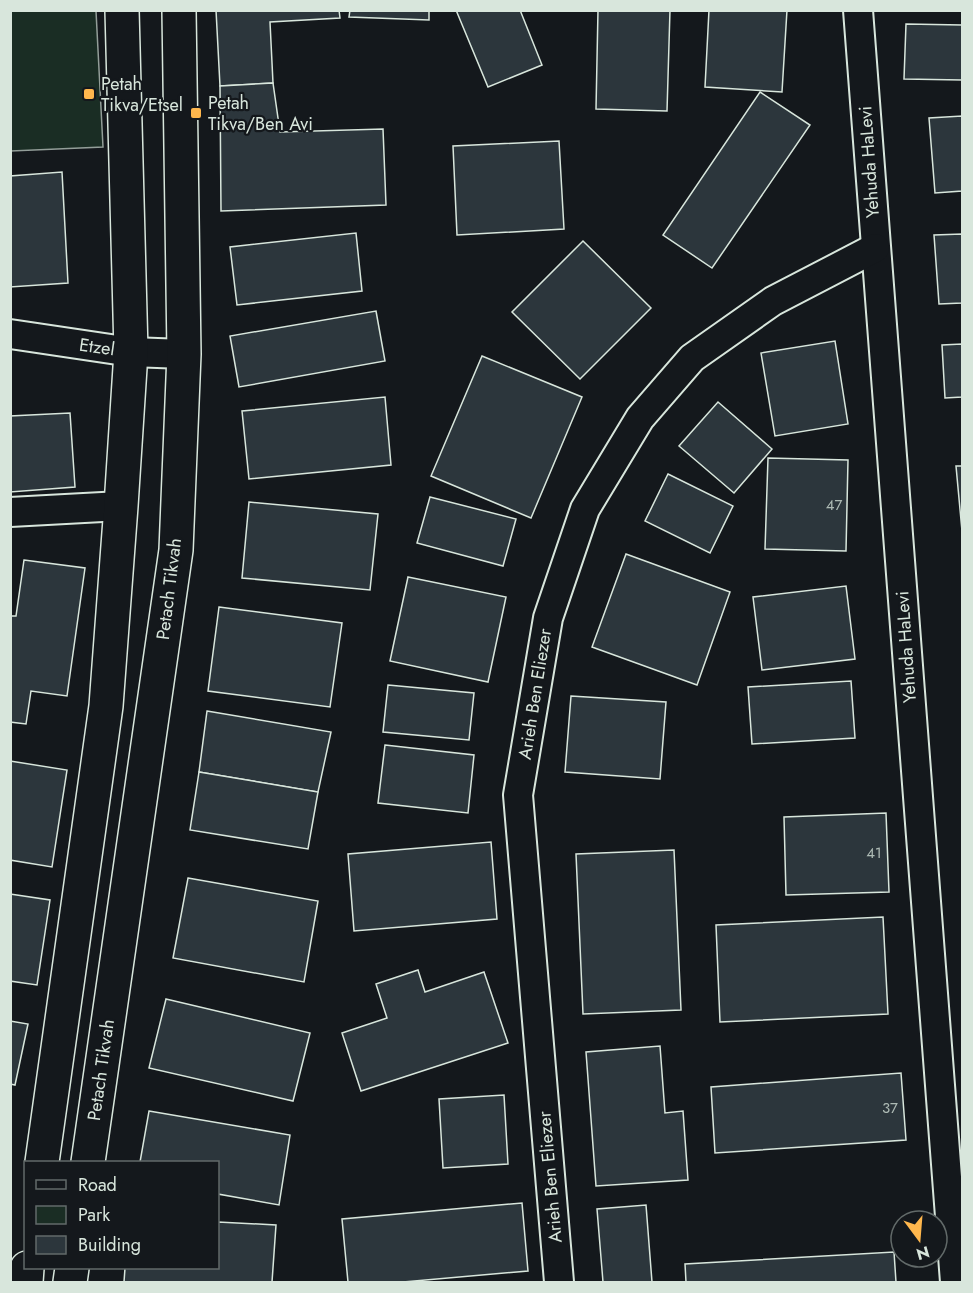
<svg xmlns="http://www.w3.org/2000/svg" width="973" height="1293" viewBox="0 0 973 1293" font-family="Jost,sans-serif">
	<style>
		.green { fill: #1a2d24; stroke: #939e99; stroke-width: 1.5 }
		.building { fill: #2c363c; stroke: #d8e6dc; stroke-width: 1.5 }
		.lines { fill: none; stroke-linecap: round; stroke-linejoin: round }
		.minor-casing { stroke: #d8e6dc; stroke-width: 32 }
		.secondary-casing { stroke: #d8e6dc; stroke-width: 36 }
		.minor { stroke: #14181c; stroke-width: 28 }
		.secondary { stroke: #14181c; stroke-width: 33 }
		.poi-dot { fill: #ffb74d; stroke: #14181c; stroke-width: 2 }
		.labels { text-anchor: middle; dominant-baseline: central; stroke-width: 4.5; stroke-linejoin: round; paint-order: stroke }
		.number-label { font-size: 15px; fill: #adbab4 }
		.poi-label { font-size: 18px; fill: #d8e6dc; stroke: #14181c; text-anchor: start }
		.street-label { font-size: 18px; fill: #d8e6dc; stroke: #14181c }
	</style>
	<rect width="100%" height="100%" fill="#14181c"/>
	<polygon class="green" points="10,11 96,11 103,147 11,151"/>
	<g class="building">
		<polygon points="216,10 339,10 340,18 270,22 273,83 220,86"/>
		<polygon points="350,10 429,10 429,20 349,17"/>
		<polygon points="456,10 520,10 542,65 488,87"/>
		<polygon points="598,10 670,10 667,111 596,109"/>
		<polygon points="709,10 787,10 782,92 705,87"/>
		<polygon points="906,24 962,25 962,80 904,79"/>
		<polygon points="273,83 280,132 383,129 386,205 221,211 220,86"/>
		<polygon points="760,92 810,125 712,268 663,235"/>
		<polygon points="962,116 962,191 935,193 929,118"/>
		<polygon points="559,141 564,229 457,235 453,146"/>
		<polygon points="62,172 68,283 10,287 10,176"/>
		<polygon points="356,233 362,291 237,305 230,247"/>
		<polygon points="962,234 962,303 939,304 934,235"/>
		<polygon points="583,241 651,308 580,379 512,312"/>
		<polygon points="376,311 385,361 239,387 230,336"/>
		<polygon points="835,341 848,424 775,436 761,353"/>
		<polygon points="962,344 962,397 945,398 942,345"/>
		<polygon points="482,356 582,397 531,518 431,476"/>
		<polygon points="385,397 391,465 249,479 242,411"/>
		<polygon points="718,402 772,449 734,493 679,446"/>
		<polygon points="70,413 75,487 10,492 10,416"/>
		<polygon points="768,458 848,460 846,551 765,549"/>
		<polygon points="956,466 962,466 962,531"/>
		<polygon points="668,474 733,506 710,553 645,521"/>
		<polygon points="430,497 516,519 503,566 417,543"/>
		<polygon points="249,502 378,514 370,590 242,578"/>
		<polygon points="626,554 730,592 697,685 592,647"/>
		<polygon points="24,560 85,568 67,696 31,691 26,724 10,722 10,616 16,616"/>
		<polygon points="408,577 506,597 488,682 390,661"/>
		<polygon points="846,586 855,659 762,670 753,597"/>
		<polygon points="219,607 342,623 330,707 208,691"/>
		<polygon points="851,681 855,738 752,744 748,687"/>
		<polygon points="388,685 474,693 469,740 383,732"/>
		<polygon points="571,696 666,702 660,779 565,772"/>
		<polygon points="207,711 331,732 318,792 199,772"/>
		<polygon points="385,745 474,755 468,813 378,803"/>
		<polygon points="10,761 67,770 52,867 10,860"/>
		<polygon points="199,772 318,792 308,849 190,830"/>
		<polygon points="886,813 889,892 786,895 784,817"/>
		<polygon points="491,842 497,919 354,931 348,854"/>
		<polygon points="674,850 681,1010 583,1014 576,854"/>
		<polygon points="188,878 318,901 304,982 173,958"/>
		<polygon points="10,894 50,900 37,985 10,981"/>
		<polygon points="883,917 888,1014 720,1022 716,925"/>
		<polygon points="418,970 425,992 484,972 508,1043 361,1091 342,1033 387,1018 376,984"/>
		<polygon points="166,999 310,1033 293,1101 149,1068"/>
		<polygon points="10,1021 28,1024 15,1085 10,1084"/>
		<polygon points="660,1046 665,1113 683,1111 688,1180 596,1186 586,1052"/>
		<polygon points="901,1073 906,1140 715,1153 711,1087"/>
		<polygon points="504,1095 508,1164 443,1168 439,1099"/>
		<polygon points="149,1111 290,1135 279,1205 218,1194 218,1162 140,1162"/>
		<polygon points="522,1203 528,1271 403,1282 348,1282 342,1219"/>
		<polygon points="646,1205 652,1282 603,1282 597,1209"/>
		<polygon points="218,1222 276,1225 272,1282 124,1282 125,1268 218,1268"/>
		<polygon points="894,1252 896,1282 686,1282 685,1264"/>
	</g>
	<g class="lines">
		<g class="minor-casing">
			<g id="minor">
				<polyline points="858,10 955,1282"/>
				<polyline points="10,334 131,352 184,354"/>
				<polyline points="10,512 121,506"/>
				<polyline points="559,1282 518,795 548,618 585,509 640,418 692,358 773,301 875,248"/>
			</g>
		</g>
		<g class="secondary-casing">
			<g id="secondary">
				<polyline points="42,1162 106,706 121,506 131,352 122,10"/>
				<polyline points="88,1162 176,550 184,354 179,10"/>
				<polyline points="26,1282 27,1268"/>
				<polyline points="70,1282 72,1268"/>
			</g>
		</g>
		<use href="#minor" class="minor"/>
		<use href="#secondary" class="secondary"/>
	</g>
	<g class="poi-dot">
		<rect x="83" y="88" width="12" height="12" rx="3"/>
		<rect x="190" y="107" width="12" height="12" rx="3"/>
	</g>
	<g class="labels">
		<g class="number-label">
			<text x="834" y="505">47</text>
			<text x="874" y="853">41</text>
			<text x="890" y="1108">37</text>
		</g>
		<g class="poi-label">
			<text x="101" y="84">Petah<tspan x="101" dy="21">Tikva/Etsel</tspan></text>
			<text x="208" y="103">Petah<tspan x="208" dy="21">Tikva/Ben Avi</tspan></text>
		</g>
		<g class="street-label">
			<text transform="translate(869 162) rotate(-94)">Yehuda HaLevi</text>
			<text transform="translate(97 347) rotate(8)">Etzel</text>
			<text transform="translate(169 589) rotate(-83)">Petach Tikvah</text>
			<text transform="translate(906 647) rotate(-94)">Yehuda HaLevi</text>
			<text transform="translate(535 694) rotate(-81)">Arieh Ben Eliezer</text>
			<text transform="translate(101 1070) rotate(-82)">Petach Tikvah</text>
			<text transform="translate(550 1177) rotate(-95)">Arieh Ben Eliezer</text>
		</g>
	</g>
	<rect width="973" height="1293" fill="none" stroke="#d8e6dc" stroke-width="24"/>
	<rect x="24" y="1161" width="195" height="108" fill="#14181c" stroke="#626a69" stroke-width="1.5"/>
	<rect x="36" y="1180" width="30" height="9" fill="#14181c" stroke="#626a69" stroke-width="1.5"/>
	<text x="78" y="1191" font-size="18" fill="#d8e6dc">Road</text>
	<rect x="36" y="1206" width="30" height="18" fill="#1a2d24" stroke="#626a69" stroke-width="1.5"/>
	<text x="78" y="1221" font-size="18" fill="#d8e6dc">Park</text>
	<rect x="36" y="1236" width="30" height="18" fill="#2c363c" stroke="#626a69" stroke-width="1.5"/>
	<text x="78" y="1251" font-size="18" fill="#d8e6dc">Building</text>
	<g transform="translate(919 1239) rotate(164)"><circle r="28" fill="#14181c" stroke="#626a69" stroke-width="1.5"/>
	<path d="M0-4.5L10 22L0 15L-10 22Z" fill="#ffb74d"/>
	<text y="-9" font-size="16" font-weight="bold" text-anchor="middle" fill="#d8e6dc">N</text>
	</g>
</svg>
